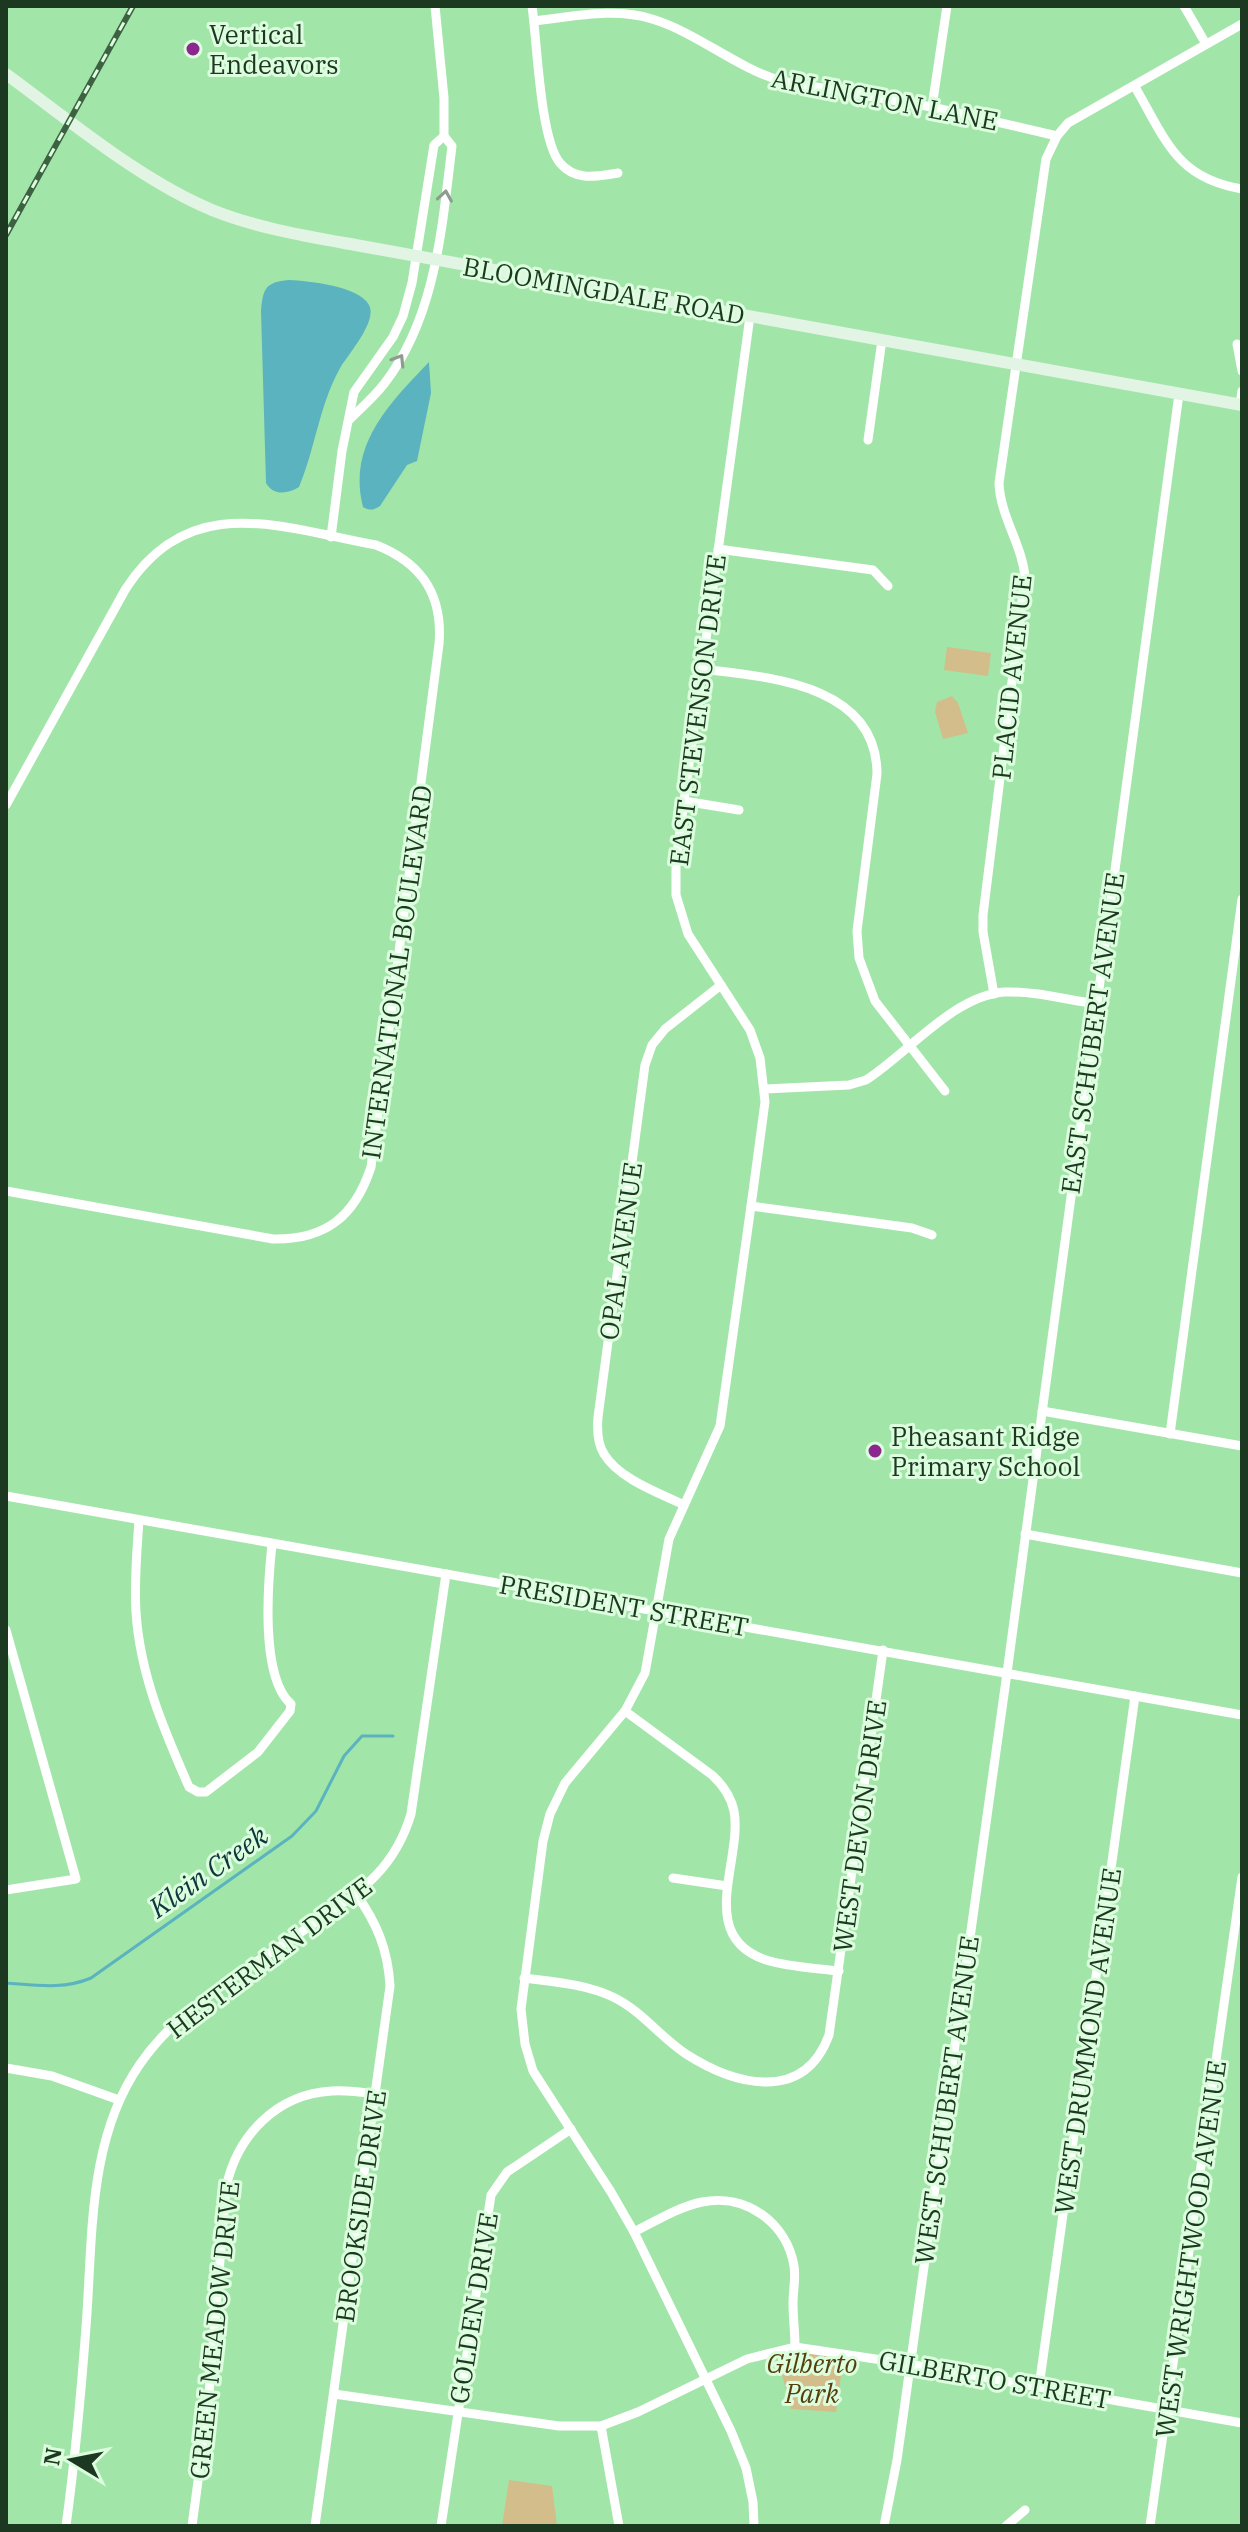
<svg xmlns="http://www.w3.org/2000/svg" width="1248" height="2532" viewBox="0 0 1248 2532" font-family="'IBM Plex Serif',serif">
	<style>
		.green { fill: #d3bd8a }
		.water { fill: #5ab3bf }
		.lines { fill: none; stroke-linecap: round; stroke-linejoin: round }
		.stream { stroke: #5ab3bf; stroke-width: 3 }
		.street { stroke: #fff; stroke-width: 9 }
		.secondary { stroke: #e2f4e4; stroke-width: 12 }
		.rail-casing { stroke: #3d6242; stroke-width: 6 }
		.rail { stroke: #dcfdde; stroke-width: 3; stroke-dasharray: 9; stroke-linecap: butt }
		.oneway { stroke: #8e9c90 }
		.poi-dot { fill: #8c278e; stroke: #dcfdde; stroke-width: 3 }
		.labels { text-anchor: middle; dominant-baseline: central; stroke-width: 6; stroke-linejoin: round; paint-order: stroke }
		.poi-label { font-size: 26px; fill: #1c3820; stroke: #dcfdde; text-anchor: start }
		.street-label { font-size: 26px; fill: #1c3820; stroke: #dcfdde }
		.park-label { font-size: 26px; font-style: italic; fill: #53400d; stroke: #dcfdde }
		.water-label { font-size: 28px; font-style: italic; fill: #0c383d; stroke: #dcfdde }
	</style>
	<rect width="100%" height="100%" fill="#a2e5a9"/>
	<g class="green">
		<polygon points="947,647 991,653 988,676 944,670"/>
		<polygon points="952,696 958,703 968,733 943,739 935,712 937,702"/>
		<polygon points="796,2348 844,2354 836,2412 791,2409 776,2352"/>
		<polygon points="509,2480 552,2486 557,2526 502,2526"/>
	</g>
	<g class="water">
		<path d="M289 280C309 281 359 286 369 305 378 322 347 355 339 370 319 407 315 449 299 487 288 494 273 496 266 483L261 311C263 289 265 282 289 280Z"/>
		<path d="M429 362 431 393 417 461 407 465 380 506C374 510 370 511 363 507 347 445 390 403 429 362Z"/>
	</g>
	<g class="lines">
		<path class="stream" d="M6 1983C35 1985 63 1990 91 1978L292 1836 316 1811 344 1756 362 1736H393"/>
		<g class="street">
			<path d="M532 6C537 40 540 140 560 163 576 182 598 176 618 173"/>
			<polyline points="1184,6 1206,44"/>
			<path d="M534 21C572 17 614 7 652 19 696 32 735 67 781 81L932 107 1057 136"/>
			<path d="M1135 87C1166 140 1176 178 1242 189"/>
			<polyline points="932,107 947,6"/>
			<polyline points="750,316 676,860 676,895 688,934 750,1030 760,1058 765,1102 751,1206 720,1426 669,1539 645,1673 625,1711 565,1783 550,1814 543,1841 521,2009 525,2044 533,2071 611,2192 634,2232 731,2431 746,2468 753,2502 754,2526"/>
			<polyline points="1237,344 1242,371"/>
			<polyline points="1240,405 1242,391"/>
			<path d="M350 419C361 408 374 397 384 384 436 317 442 227 452 146L444 136"/>
			<polyline points="868,440 882,340"/>
			<polyline points="331,537 342,451 354,392 393,337 403,316 412,283 434,145 444,136 444,98 435,6"/>
			<polyline points="718,549 873,570 888,586"/>
			<path d="M702 669C768 677 877 684 877 774L857 931 859 958 875 1001 945 1091"/>
			<polyline points="684,801 739,810"/>
			<path d="M6 805 125 590C189 490 279 527 376 545 422 563 443 595 439 644L371 1167C355 1216 326 1240 273 1239L6 1191"/>
			<path d="M994 994 983 932V915L1025 577C1022 544 1000 516 999 483L1046 159 1057 136 1068 123 1242 24"/>
			<path d="M765 1089 849 1085 866 1080C907 1054 954 995 1005 992 1035 991 1067 1000 1097 1004"/>
			<polyline points="751,1206 912,1228 932,1235"/>
			<polyline points="1042,1411 1242,1446"/>
			<polyline points="1170,1434 1242,899"/>
			<polyline points="6,1496 1242,1715"/>
			<path d="M684 1505C659 1493 619 1479 604 1454 597 1443 597 1429 598 1417L645 1065 652 1045 665 1029 721 985"/>
			<path d="M139 1520C137 1551 134 1581 136 1612 140 1675 164 1730 189 1787L198 1792H206L258 1752 290 1711 291 1704C260 1677 268 1582 272 1544"/>
			<polyline points="1025,1534 1242,1573"/>
			<polyline points="6,1630 76,1879 6,1890"/>
			<path d="M625 1711 712 1775C723 1785 731 1797 734 1811 743 1860 695 1936 766 1960 788 1967 815 1968 839 1971"/>
			<polyline points="673,1878 727,1886"/>
			<path d="M524 1978C554 1982 585 1984 613 1997 642 2011 660 2037 686 2054 736 2086 804 2103 829 2035L883 1650"/>
			<polyline points="6,2068 52,2076 119,2100"/>
			<path d="M634 2232C656 2221 678 2207 702 2202 746 2193 787 2223 794 2266 796 2278 793 2291 793 2303 793 2318 795 2332 795 2347"/>
			<polyline points="1039,2387 1135,1696"/>
			<polyline points="334,2394 559,2426 601,2426 638,2412 747,2359 795,2347 909,2364 1242,2423"/>
			<polyline points="601,2426 619,2526"/>
			<path d="M66 2526C75 2460 81 2394 86 2327 93 2239 87 2140 140 2064 182 2003 253 1966 313 1924 359 1892 394 1871 411 1814L446 1574"/>
			<path d="M192 2526 208 2406 226 2188C237 2135 277 2094 332 2091 347 2090 361 2092 376 2094"/>
			<path d="M315 2526 390 1986C388 1950 377 1923 356 1894"/>
			<polyline points="441,2526 491,2195 507,2172 571,2129"/>
			<polyline points="884,2526 897,2460 1007,1673 1179,394"/>
			<polyline points="1006,2526 1025,2510"/>
			<polyline points="1150,2526 1242,1877"/>
		</g>
		<path class="secondary" d="M6 74C69 120 140 180 212 210 259 229 311 237 361 246L1242 405"/>
		<g class="rail-casing">
			<polyline id="rail" points="6,235 133,6"/>
		</g>
		<use href="#rail" class="rail"/>
	</g>
	<defs><path id="oneway-chevron" d="M-2-3.5L2.5 0L-2 3.5" fill="none" stroke-width="1.6" stroke-linecap="round" stroke-linejoin="round" transform="scale(2)"/></defs>
	<g class="oneway">
		<use href="#oneway-chevron" transform="translate(445 196) rotate(-81)"/>
		<use href="#oneway-chevron" transform="translate(399 360) rotate(-58)"/>
	</g>
	<g class="poi-dot">
		<circle cx="193" cy="49" r="8"/>
		<circle cx="875" cy="1451" r="8"/>
	</g>
	<g class="labels">
		<g class="poi-label">
			<text x="209" y="34">Vertical<tspan x="209" dy="30">Endeavors</tspan></text>
			<text x="891" y="1436">Pheasant Ridge<tspan x="891" dy="30">Primary School</tspan></text>
		</g>
		<g class="street-label">
			<text transform="translate(885 99) rotate(11)">ARLINGTON LANE</text>
			<text transform="translate(604 290) rotate(10)">BLOOMINGDALE ROAD</text>
			<text transform="translate(1011 677) rotate(-84)">PLACID AVENUE</text>
			<text transform="translate(697 710) rotate(-83)">EAST STEVENSON DRIVE</text>
			<text transform="translate(396 972) rotate(-82)">INTERNATIONAL BOULEVARD</text>
			<text transform="translate(1092 1033) rotate(-82)">EAST SCHUBERT AVENUE</text>
			<text transform="translate(620 1251) rotate(-82)">OPAL AVENUE</text>
			<text transform="translate(624 1605) rotate(10)">PRESIDENT STREET</text>
			<text transform="translate(859 1826) rotate(-82)">WEST DEVON DRIVE</text>
			<text transform="translate(269 1957) rotate(-37)">HESTERMAN DRIVE</text>
			<text transform="translate(1087 2041) rotate(-82)">WEST DRUMMOND AVENUE</text>
			<text transform="translate(946 2100) rotate(-82)">WEST SCHUBERT AVENUE</text>
			<text transform="translate(360 2206) rotate(-82)">BROOKSIDE DRIVE</text>
			<text transform="translate(1190 2249) rotate(-82)">WEST WRIGHTWOOD AVENUE</text>
			<text transform="translate(473 2308) rotate(-81)">GOLDEN DRIVE</text>
			<text transform="translate(214 2330) rotate(-84)">GREEN MEADOW DRIVE</text>
			<text transform="translate(995 2379) rotate(10)">GILBERTO STREET</text>
		</g>
		<g class="park-label">
			<text x="812" y="2363">Gilberto<tspan x="812" dy="30">Park</tspan></text>
		</g>
		<g class="water-label">
			<text transform="translate(208 1871) rotate(-35)">Klein Creek</text>
		</g>
	</g>
	<rect width="1248" height="2532" fill="none" stroke="#1c3820" stroke-width="16"/>
	<g transform="translate(72 2460) rotate(280)" stroke="#dcfdde" stroke-width="6" paint-order="stroke">
	<path d="M0-6L14 30L0 20L-14 30Z" fill="#1c3820"/>
	<text y="-12" font-size="22" font-weight="bold" text-anchor="middle" fill="#1c3820">N</text>
	</g>
</svg>
